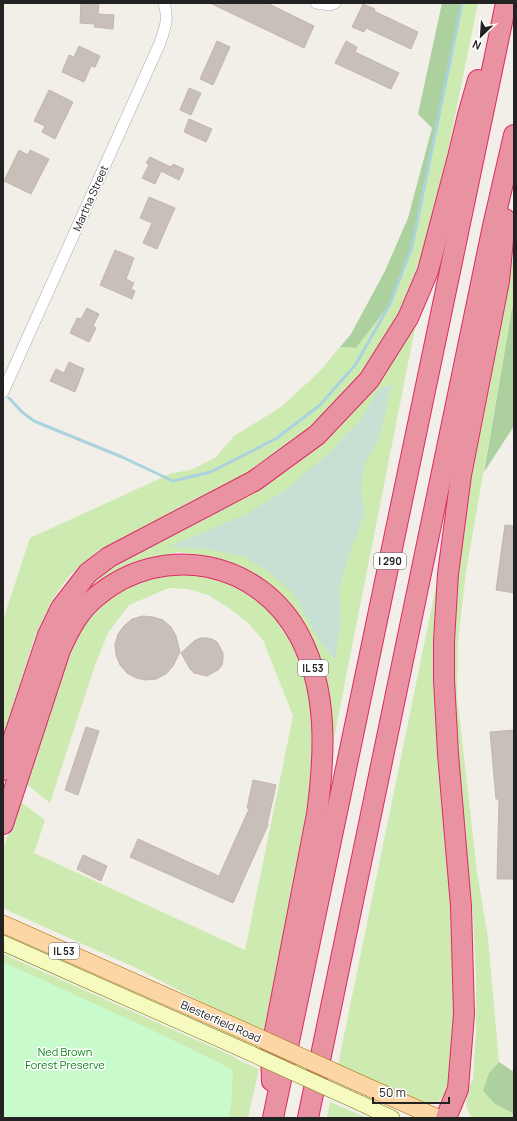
<svg xmlns="http://www.w3.org/2000/svg" width="517" height="1121" viewBox="0 0 517 1121" font-family="Manrope,sans-serif">
	<style>
		.grass { fill: #cdebb0 }
		.forest { fill: #add19e }
		.wetland { fill: #c6e0d4 }
		.park { fill: #c8facc }
		.lines { fill: none; stroke-linecap: round; stroke-linejoin: round }
		.stream { stroke: #aad3df; stroke-width: 3 }
		.building { fill: #c7bfb8; stroke: #c4b6ab }
		.street-casing { stroke: #a9a9a9; stroke-width: 12 }
		.secondary-casing { stroke: #707d05; stroke-width: 16 }
		.primary-casing { stroke: #a06b00; stroke-width: 18 }
		.highway-casing { stroke: #dc2a67; stroke-width: 22 }
		.street { stroke: #fff; stroke-width: 11 }
		.secondary { stroke: #f7fabf; stroke-width: 15 }
		.primary { stroke: #fcd6a4; stroke-width: 17 }
		.highway { stroke: #e892a2; stroke-width: 20 }
		.secondary-bridge-casing { stroke: #707d05; stroke-width: 16; stroke-linecap: butt }
		.primary-bridge-casing { stroke: #a06b00; stroke-width: 18; stroke-linecap: butt }
		.secondary-bridge { stroke: #f7fabf; stroke-width: 15 }
		.primary-bridge { stroke: #fcd6a4; stroke-width: 17 }
		.labels { text-anchor: middle; dominant-baseline: central; stroke-width: 3; stroke-linejoin: round; paint-order: stroke }
		.shield { fill: #fff; stroke: #646464; stroke-width: 1 }
		.shield-label { font-size: 10px; font-weight: bold; fill: #222 }
		.street-label { font-size: 11px; fill: #222; stroke: #fff }
		.park-label { font-size: 11px; fill: #0c8416; stroke: #fff }
	</style>
	<rect width="100%" height="100%" fill="#f2efe9"/>
	<g class="grass">
		<polygon points="463,3 478,3 447,155 422,254 403,308 378,353 343,397 305,435 253,471 99,550 69,576 51,602 35,636 3,737 3,620 30,538 172,473 191,470 215,458 234,436 281,407 320,371 340,347 356,348 390,304 412,247"/>
		<path d="M514 253V297L466 572 458 643 457 695 477 872 488 938 499 1062 489 1073 495 1104 514 1114V1118H473C462 1108 466 1090 473 1079L476 1030V978L473 913 459 779 452 689 453 592 475 441Z"/>
		<polygon points="418,313 331,753 330,704 323,665 310,632 290,603 264,580 235,564 208,556 179,552 146,559 116,570 88,590 105,572 172,535 254,492 292,468 328,438 361,402 389,367 411,330"/>
		<polygon points="443,552 445,814 455,973 454,1049 451,1079 446,1092 441,1099 437,1103 434,1104 429,1104 338,1065"/>
		<polygon points="167,575 193,575 219,580 249,593 275,615 292,640 305,676 311,705 314,744 309,803 265,1032 209,1006 134,967 11,912 3,907 3,849 20,801 45,820 34,853 245,950 293,716 263,640 248,623 229,608 208,595 188,589 169,588 129,605 108,633 95,665 50,803 25,783 64,667 73,645 85,624 100,607 118,592 141,580"/>
		<polygon points="3,954 237,1058 237,1059 259,1069 248,1118 228,1118 229,1113 3,1118"/>
		<polygon points="330,1102 367,1118 327,1118"/>
	</g>
	<g class="forest">
		<polygon points="442,3 463,3 412,247 390,304 356,348 340,347 351,334 385,271 408,218 432,128 418,114"/>
		<polygon points="514,297 514,426 484,472"/>
		<polygon points="499,1062 514,1072 514,1114 495,1104 483,1091 489,1073"/>
	</g>
	<polygon class="wetland" points="392,384 379,438 364,466 361,491 365,513 350,552 339,588 341,622 335,659 321,643 292,592 269,572 245,557 208,549 168,547 244,515 284,491 329,453 360,420 378,390"/>
	<polygon class="park" points="3,962 152,1030 222,1064 233,1071 231,1107 228,1118 3,1118"/>
	<g class="lines">
		<polyline class="stream" points="9,398 22,412 34,421 122,457 173,481 211,472 277,438 320,405 356,364 390,304 412,247 462,3"/>
	</g>
	<g class="building">
		<polygon points="81,3 99,3 98,14 114,15 113,29 94,27 95,24 80,23"/>
		<polygon points="210,3 267,3 314,26 304,48"/>
		<polygon points="363,4 375,9 374,11 418,32 411,49 366,28 364,32 352,27"/>
		<polygon points="217,41 230,47 213,85 200,79"/>
		<polygon points="346,41 357,47 355,52 399,73 391,89 335,63"/>
		<polygon points="79,46 100,56 95,67 91,66 84,82 62,72 69,55 74,57"/>
		<polygon points="189,88 201,93 191,115 180,110"/>
		<polygon points="49,90 73,102 55,139 42,132 45,126 34,121"/>
		<polygon points="189,119 212,129 206,142 184,132"/>
		<polygon points="19,150 28,155 30,150 49,159 31,194 4,181"/>
		<polygon points="150,157 171,167 173,164 184,169 179,180 161,171 155,184 142,178 149,165 146,163"/>
		<polygon points="149,197 175,208 157,249 143,243 152,223 140,218"/>
		<polygon points="115,250 134,258 126,279 134,283 131,289 135,291 132,299 100,285"/>
		<polygon points="87,308 99,314 93,326 96,328 89,342 70,333 77,318 81,319"/>
		<polygon points="69,362 84,369 75,392 50,381 56,369 64,373"/>
		<polygon points="505,525 514,526 514,593 496,590"/>
		<polygon points="143,616 153,617 163,620 171,627 176,636 180,652 173,666 166,674 156,679 146,680 136,678 127,673 120,665 116,655 115,644 118,634 124,626 132,619"/>
		<polygon points="200,638 206,638 212,639 217,642 223,653 223,659 222,665 218,670 207,676 194,673 190,669 181,653 194,641"/>
		<polygon points="86,727 99,731 78,795 65,790"/>
		<polygon points="514,730 514,879 497,879 499,799 496,799 490,732"/>
		<polygon points="253,780 276,785 267,825 268,825 233,903 130,857 138,839 219,876 249,809 247,808"/>
		<polygon points="83,855 107,866 101,881 77,869"/>
	</g>
	<g class="lines">
		<g class="street-casing">
			<g id="street">
				<polyline points="316,3 330,5 335,3"/>
				<path d="M3 392 160 43C165 28 169 19 164 3"/>
			</g>
		</g>
		<g class="secondary-casing">
			<g id="secondary">
				<polyline points="3,943 241,1049"/>
				<polyline points="360,1103 392,1118"/>
			</g>
		</g>
		<g class="primary-casing">
			<g id="primary">
				<polyline points="3,924 242,1030"/>
				<polyline points="361,1084 438,1118"/>
			</g>
		</g>
		<g class="highway-casing">
			<g id="highway">
				<polyline points="3,770 48,635 61,608 88,573 109,557 254,481 317,435 369,380 408,318 428,271 458,157 468,115 478,80"/>
				<path d="M3 824 60 650C69 630 79 610 97 596 163 541 260 560 300 637 328 691 325 754 317 814L271 1052 272 1081"/>
				<polyline points="273,1118 506,3"/>
				<polyline points="308,1118 493,226 514,135"/>
				<polyline points="446,1118 458,1089 464,1014 461,906 448,754 444,680 444,641 448,574 461,475 499,281 505,219"/>
			</g>
		</g>
		<use href="#street" class="street"/>
		<use href="#secondary" class="secondary"/>
		<use href="#primary" class="primary"/>
		<use href="#highway" class="highway"/>
		<g class="secondary-bridge-casing">
			<polyline id="secondary-bridge" points="241,1049 360,1103"/>
		</g>
		<g class="primary-bridge-casing">
			<polyline id="primary-bridge" points="242,1030 361,1084"/>
		</g>
		<use href="#secondary-bridge" class="secondary-bridge"/>
		<use href="#primary-bridge" class="primary-bridge"/>
	</g>
	<g class="labels">
		<g class="shield">
			<rect x="374" y="553" width="32" height="16" rx="3"/>
			<rect x="298" y="660" width="30" height="16" rx="3"/>
			<rect x="49" y="943" width="30" height="16" rx="3"/>
		</g>
		<g class="shield-label">
			<text x="390" y="561">I 290</text>
			<text x="313" y="668">IL 53</text>
			<text x="64" y="951">IL 53</text>
		</g>
		<g class="street-label">
			<text transform="translate(90 198) rotate(-66)">Martha Street</text>
			<text transform="translate(221 1021) rotate(24)">Biesterfield Road</text>
		</g>
		<g class="park-label">
			<text x="65" y="1051">Ned Brown<tspan x="65" dy="13">Forest Preserve</tspan></text>
		</g>
	</g>
	<rect width="517" height="1121" fill="none" stroke="#222222" stroke-width="8"/>
	<g transform="translate(481 36) rotate(205)" stroke="#ffffff" stroke-width="3" paint-order="stroke">
	<path d="M0-3L7 15L0 10L-7 15Z" fill="#222222"/>
	<text y="-6" font-size="11" font-weight="bold" text-anchor="middle" fill="#222222">N</text>
	</g>
	<path d="M373 1097v6h76v-6" fill="none" stroke="#222222" stroke-width="2"/>
	<text x="379" y="1097" font-size="12" fill="#222222" stroke="#ffffff" stroke-width="3" paint-order="stroke">50 m</text>
</svg>
